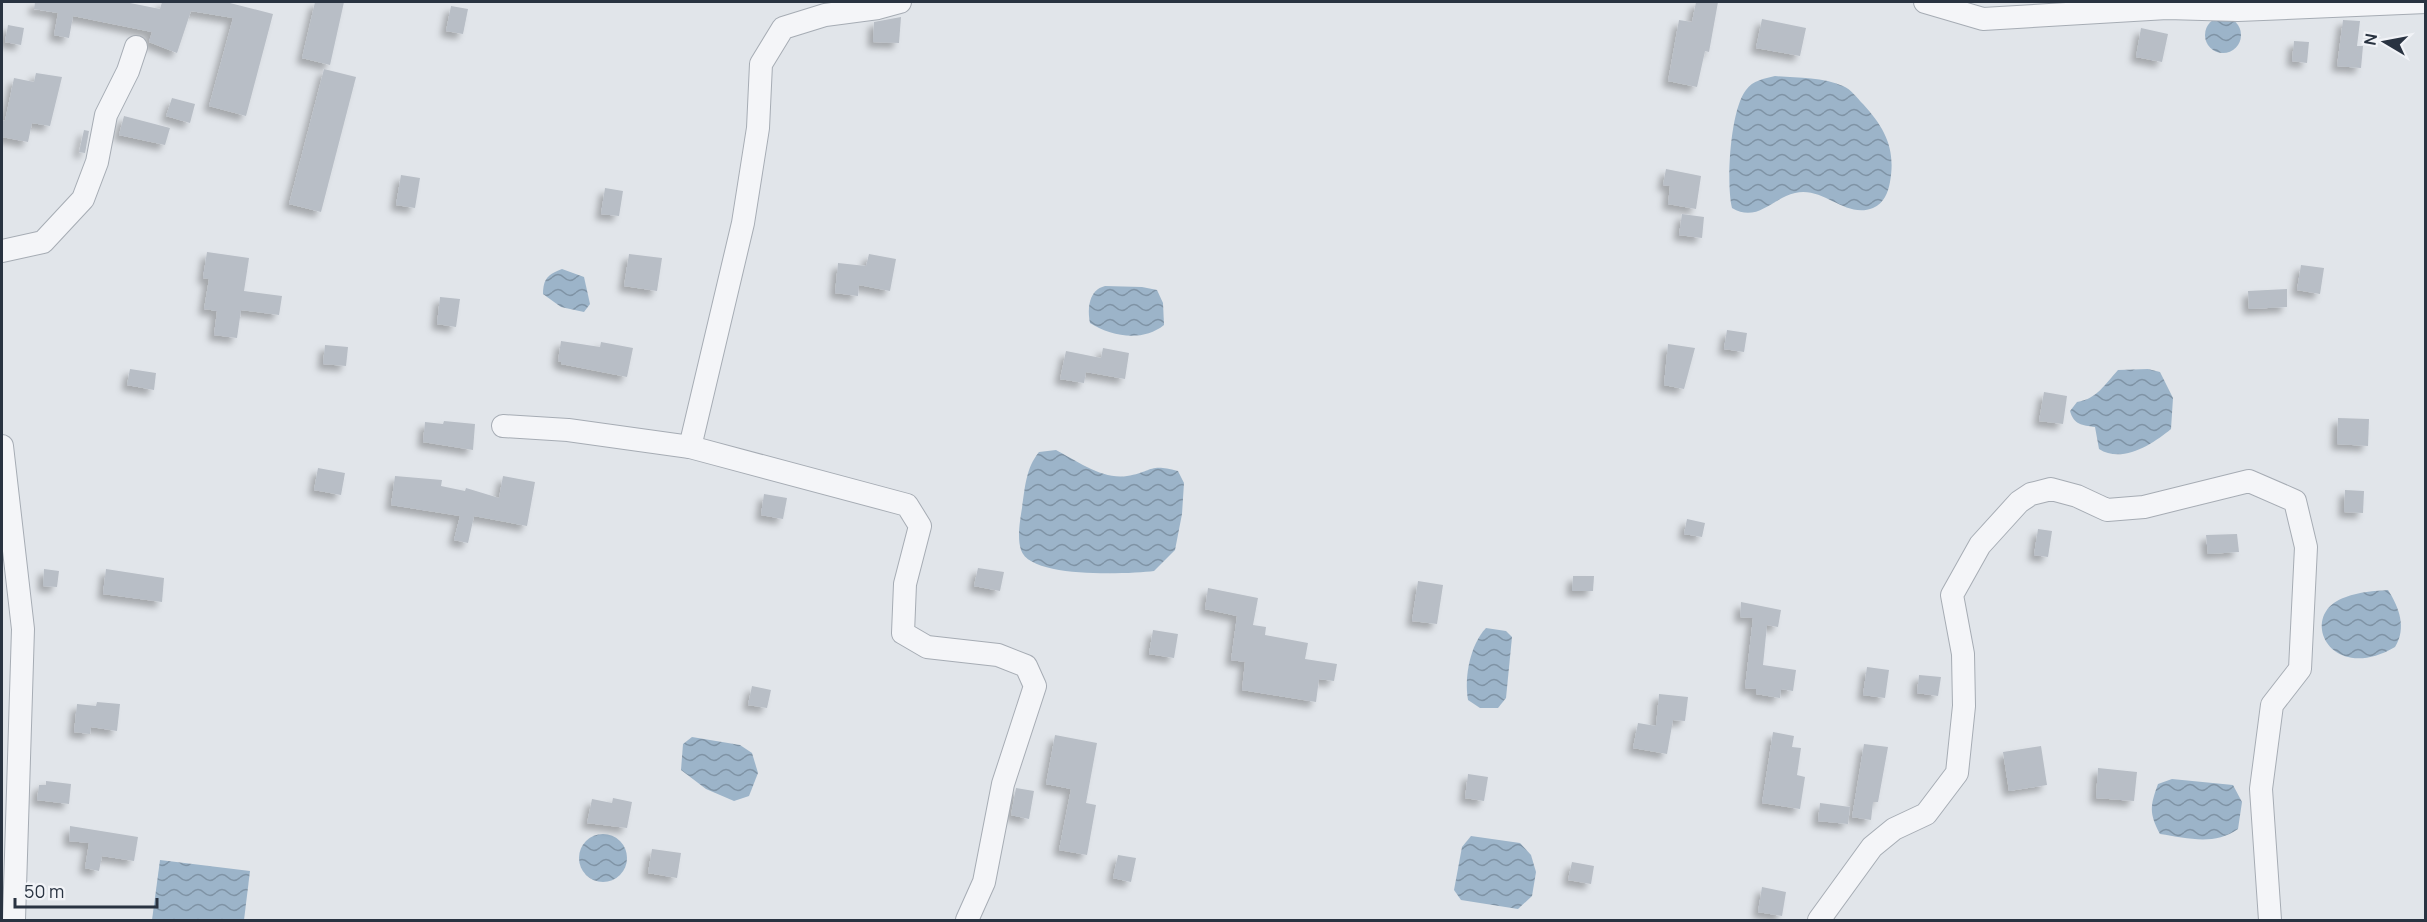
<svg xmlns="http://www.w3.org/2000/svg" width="2427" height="922" viewBox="0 0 2427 922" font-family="Manrope,sans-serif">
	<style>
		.water { fill: url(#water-waves) }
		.building { fill: #b8bec6; filter: url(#shadow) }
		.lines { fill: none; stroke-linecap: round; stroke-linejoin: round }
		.street-casing { stroke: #a6acb4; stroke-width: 24 }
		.street { stroke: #f4f5f8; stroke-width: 22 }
	</style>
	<defs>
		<pattern id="water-waves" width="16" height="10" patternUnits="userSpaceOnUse" patternTransform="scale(1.5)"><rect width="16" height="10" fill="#9cb4c9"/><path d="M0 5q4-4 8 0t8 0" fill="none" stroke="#7f93a5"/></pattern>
		<filter id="shadow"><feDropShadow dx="-5.5" dy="5.5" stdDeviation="3" flood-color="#0004"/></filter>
	</defs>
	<rect width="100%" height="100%" fill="#e1e5ea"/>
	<g class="water">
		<circle cx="2223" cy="35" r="18"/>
		<path d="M1775 76C1796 78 1823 77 1843 86 1851 89 1857 98 1863 104 1885 128 1896 149 1890 182 1888 193 1884 203 1873 208 1845 219 1824 186 1795 193 1771 199 1757 223 1732 208 1726 184 1730 110 1746 90 1753 80 1764 79 1775 76Z"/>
		<path d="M562 269 584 277 590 304 584 312 561 307 543 294C543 279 548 274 562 269Z"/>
		<path d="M1105 286 1142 287 1157 290 1163 303 1164 325C1143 342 1112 337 1090 323 1087 308 1089 290 1105 286Z"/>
		<path d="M2148 369 2160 372 2173 398 2171 429C2153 444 2122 464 2099 449L2095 427C2082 425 2074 425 2070 411L2077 402C2097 399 2105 384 2118 370Z"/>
		<path d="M1056 450C1077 461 1103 480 1127 476 1153 472 1148 463 1178 471L1184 483 1182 514 1175 550 1154 571C1129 574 1030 579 1021 550 1017 538 1020 520 1022 508 1025 487 1026 468 1039 452Z"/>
		<path d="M2388 590C2399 607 2407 628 2395 647 2329 686 2296 613 2346 597 2359 592 2374 591 2388 590Z"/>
		<path d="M1486 628 1506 631 1512 637 1506 698 1498 708H1480L1468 700C1464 677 1470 645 1486 628Z"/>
		<polygon points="692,737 740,745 752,753 758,773 749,796 734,801 706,789 681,770 683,744"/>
		<path d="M2172 779 2233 785 2242 802 2238 829C2214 846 2187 838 2160 834 2149 813 2150 806 2158 784Z"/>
		<circle cx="603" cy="858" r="24"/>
		<polygon points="1471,836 1520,843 1531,855 1536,872 1532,896 1518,909 1461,900 1454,890 1462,847"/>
		<polygon points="160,860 250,871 244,920 152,920"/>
	</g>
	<g class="building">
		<polygon points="35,2 125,2 160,9 162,2 226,2 273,14 246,116 209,106 233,18 191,11 177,53 149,42 152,32 73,16 69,38 54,35 58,13 34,9"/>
		<polygon points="315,2 344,2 330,65 302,58"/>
		<polygon points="1696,2 1718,2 1709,52 1705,51 1697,87 1668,81 1679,20 1692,22"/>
		<polygon points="451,6 468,9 463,34 446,31"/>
		<polygon points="901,17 899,43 873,42 874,22"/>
		<polygon points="1762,19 1806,28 1800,56 1756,48"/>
		<polygon points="2343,20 2360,21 2357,46 2363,46 2361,68 2337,66"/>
		<polygon points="8,25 24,28 21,45 5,42"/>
		<polygon points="2141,28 2168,34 2162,62 2136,57"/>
		<polygon points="2294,41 2309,42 2307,63 2292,61"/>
		<polygon points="324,69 356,77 321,212 289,204"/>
		<polygon points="36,73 62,77 50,126 32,123 28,142 2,137 2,120 5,121 14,78 34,82"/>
		<polygon points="172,98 195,104 190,123 166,116"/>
		<polygon points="124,116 170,128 165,145 119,135"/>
		<polygon points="84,130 89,131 85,153 79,152"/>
		<polygon points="1666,169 1701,176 1696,209 1668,204 1670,186 1663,185"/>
		<polygon points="401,175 420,178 415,208 396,205"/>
		<polygon points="605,188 623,191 619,216 601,214"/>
		<polygon points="1682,214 1704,217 1702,238 1679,235"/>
		<polygon points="207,252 249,258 244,291 282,296 279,315 241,310 237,338 214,335 217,311 204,309 209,279 203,278"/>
		<polygon points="629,254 662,258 657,291 624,286"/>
		<polygon points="869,254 896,259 890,291 859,285 858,296 835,293 838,263 866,266"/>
		<polygon points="2301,265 2324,268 2320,294 2297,290"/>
		<polygon points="2287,289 2287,307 2249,309 2248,291"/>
		<polygon points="440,297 460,299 456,327 437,324"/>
		<polygon points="1727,330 1747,333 1744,352 1724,349"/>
		<polygon points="561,341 600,347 601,342 633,348 627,377 561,364 561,362 558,361"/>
		<polygon points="1668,344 1695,348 1684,389 1664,385"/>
		<polygon points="325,345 348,347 346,366 323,364"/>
		<polygon points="1103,348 1129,353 1125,379 1086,372 1084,383 1060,379 1066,351 1101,358"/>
		<polygon points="130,369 156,373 154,390 127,385"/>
		<polygon points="2044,392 2067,396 2063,424 2039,421"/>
		<polygon points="2338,418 2369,419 2368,446 2337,444"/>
		<polygon points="444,421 475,424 473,450 423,442 425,422 443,424"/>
		<polygon points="318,468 345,473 341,495 314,490"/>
		<polygon points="395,476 442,480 441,486 465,491 466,488 499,498 503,476 535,482 527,526 474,516 468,543 454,540 460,516 391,505"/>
		<polygon points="2345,490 2364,491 2363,513 2344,512"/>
		<polygon points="764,494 787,498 783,519 761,515"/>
		<polygon points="1687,519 1705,523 1702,537 1684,534"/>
		<polygon points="2038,529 2052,531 2048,557 2034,555"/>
		<polygon points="2237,534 2239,552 2208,554 2206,535"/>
		<polygon points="978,568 1004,572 1000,591 974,586"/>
		<polygon points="44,569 59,571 57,587 43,586"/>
		<polygon points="106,569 164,578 162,602 103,594"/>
		<polygon points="1573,576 1594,576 1593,591 1572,591"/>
		<polygon points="1418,581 1443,585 1437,624 1412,621"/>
		<polygon points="1208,588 1258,598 1253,625 1266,627 1265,635 1308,643 1305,659 1337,664 1334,681 1319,679 1316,702 1242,690 1245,662 1231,660 1237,616 1205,609"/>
		<polygon points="1741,602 1781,610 1778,627 1767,625 1763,665 1796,670 1793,691 1781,689 1780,698 1756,694 1756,689 1745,688 1753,618 1740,617"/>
		<polygon points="1153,630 1178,634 1174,658 1149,654"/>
		<polygon points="1867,667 1889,670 1885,698 1863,695"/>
		<polygon points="1919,675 1941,677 1938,696 1917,693"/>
		<polygon points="752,686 771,690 767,708 748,705"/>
		<polygon points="1659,694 1688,697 1685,721 1673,720 1667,754 1633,748 1638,723 1656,726"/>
		<polygon points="97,702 120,704 117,731 91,727 90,734 74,732 77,704 96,706"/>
		<polygon points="1773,732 1794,736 1792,747 1801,748 1797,775 1805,777 1800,809 1762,803"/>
		<polygon points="1055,735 1097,743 1086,803 1096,805 1087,855 1059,850 1071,789 1046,784"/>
		<polygon points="1864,744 1888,747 1878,802 1873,802 1871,820 1852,817"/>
		<polygon points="2041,746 2047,785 2009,791 2003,752"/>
		<polygon points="2098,768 2137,772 2134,801 2096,798"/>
		<polygon points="1468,774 1488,777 1484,801 1465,798"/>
		<polygon points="46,781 71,784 69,804 37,800 39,785 46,785"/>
		<polygon points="1016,788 1034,791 1029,819 1011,815"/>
		<polygon points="613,798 632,802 627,828 587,823 592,799 612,803"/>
		<polygon points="1820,803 1850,807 1848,824 1818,821"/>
		<polygon points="70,826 138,837 134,861 102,856 99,871 85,868 89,843 69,841"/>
		<polygon points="652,849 681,853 677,878 648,873"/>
		<polygon points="1118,855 1136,858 1131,882 1113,878"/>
		<polygon points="1572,862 1594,866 1591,884 1568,880"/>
		<polygon points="1762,887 1786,892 1782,916 1758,912"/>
	</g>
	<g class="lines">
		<g class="street-casing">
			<g id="street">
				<polyline points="1925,2 1983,19 2167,8 2238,10 2426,2"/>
				<polyline points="2,251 43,242 83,199 97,162 106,115 128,71 136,47"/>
				<polyline points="503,426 568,430 690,447 907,505 920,526 905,584 903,633 927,647 998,655 1026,666 1035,686 1003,784 984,882 967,920"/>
				<polyline points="2,446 23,629 14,920"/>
				<polyline points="690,447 743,223 758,128 761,64 783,28 825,15 878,8 900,2"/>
				<polyline points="1819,920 1872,847 1894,829 1926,814 1957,773 1964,706 1963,654 1952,595 1980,545 2019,502 2031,494 2051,489 2077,496 2107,510 2144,507 2249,481 2295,501 2306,547 2300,669 2272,705 2261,789 2270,920"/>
			</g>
		</g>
		<use href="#street" class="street"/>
	</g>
	<rect width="2427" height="922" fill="none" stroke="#293341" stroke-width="6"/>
	<g transform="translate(2385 42) rotate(280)" stroke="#f1f3f7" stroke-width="4.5" paint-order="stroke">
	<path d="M0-4.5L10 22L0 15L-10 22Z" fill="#293341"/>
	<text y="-9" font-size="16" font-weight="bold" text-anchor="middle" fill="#293341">N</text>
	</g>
	<path d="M15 898v9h142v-9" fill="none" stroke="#293341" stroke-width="3"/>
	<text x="24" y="898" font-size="18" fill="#293341" stroke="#f1f3f7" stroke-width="4.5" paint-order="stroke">50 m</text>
</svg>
